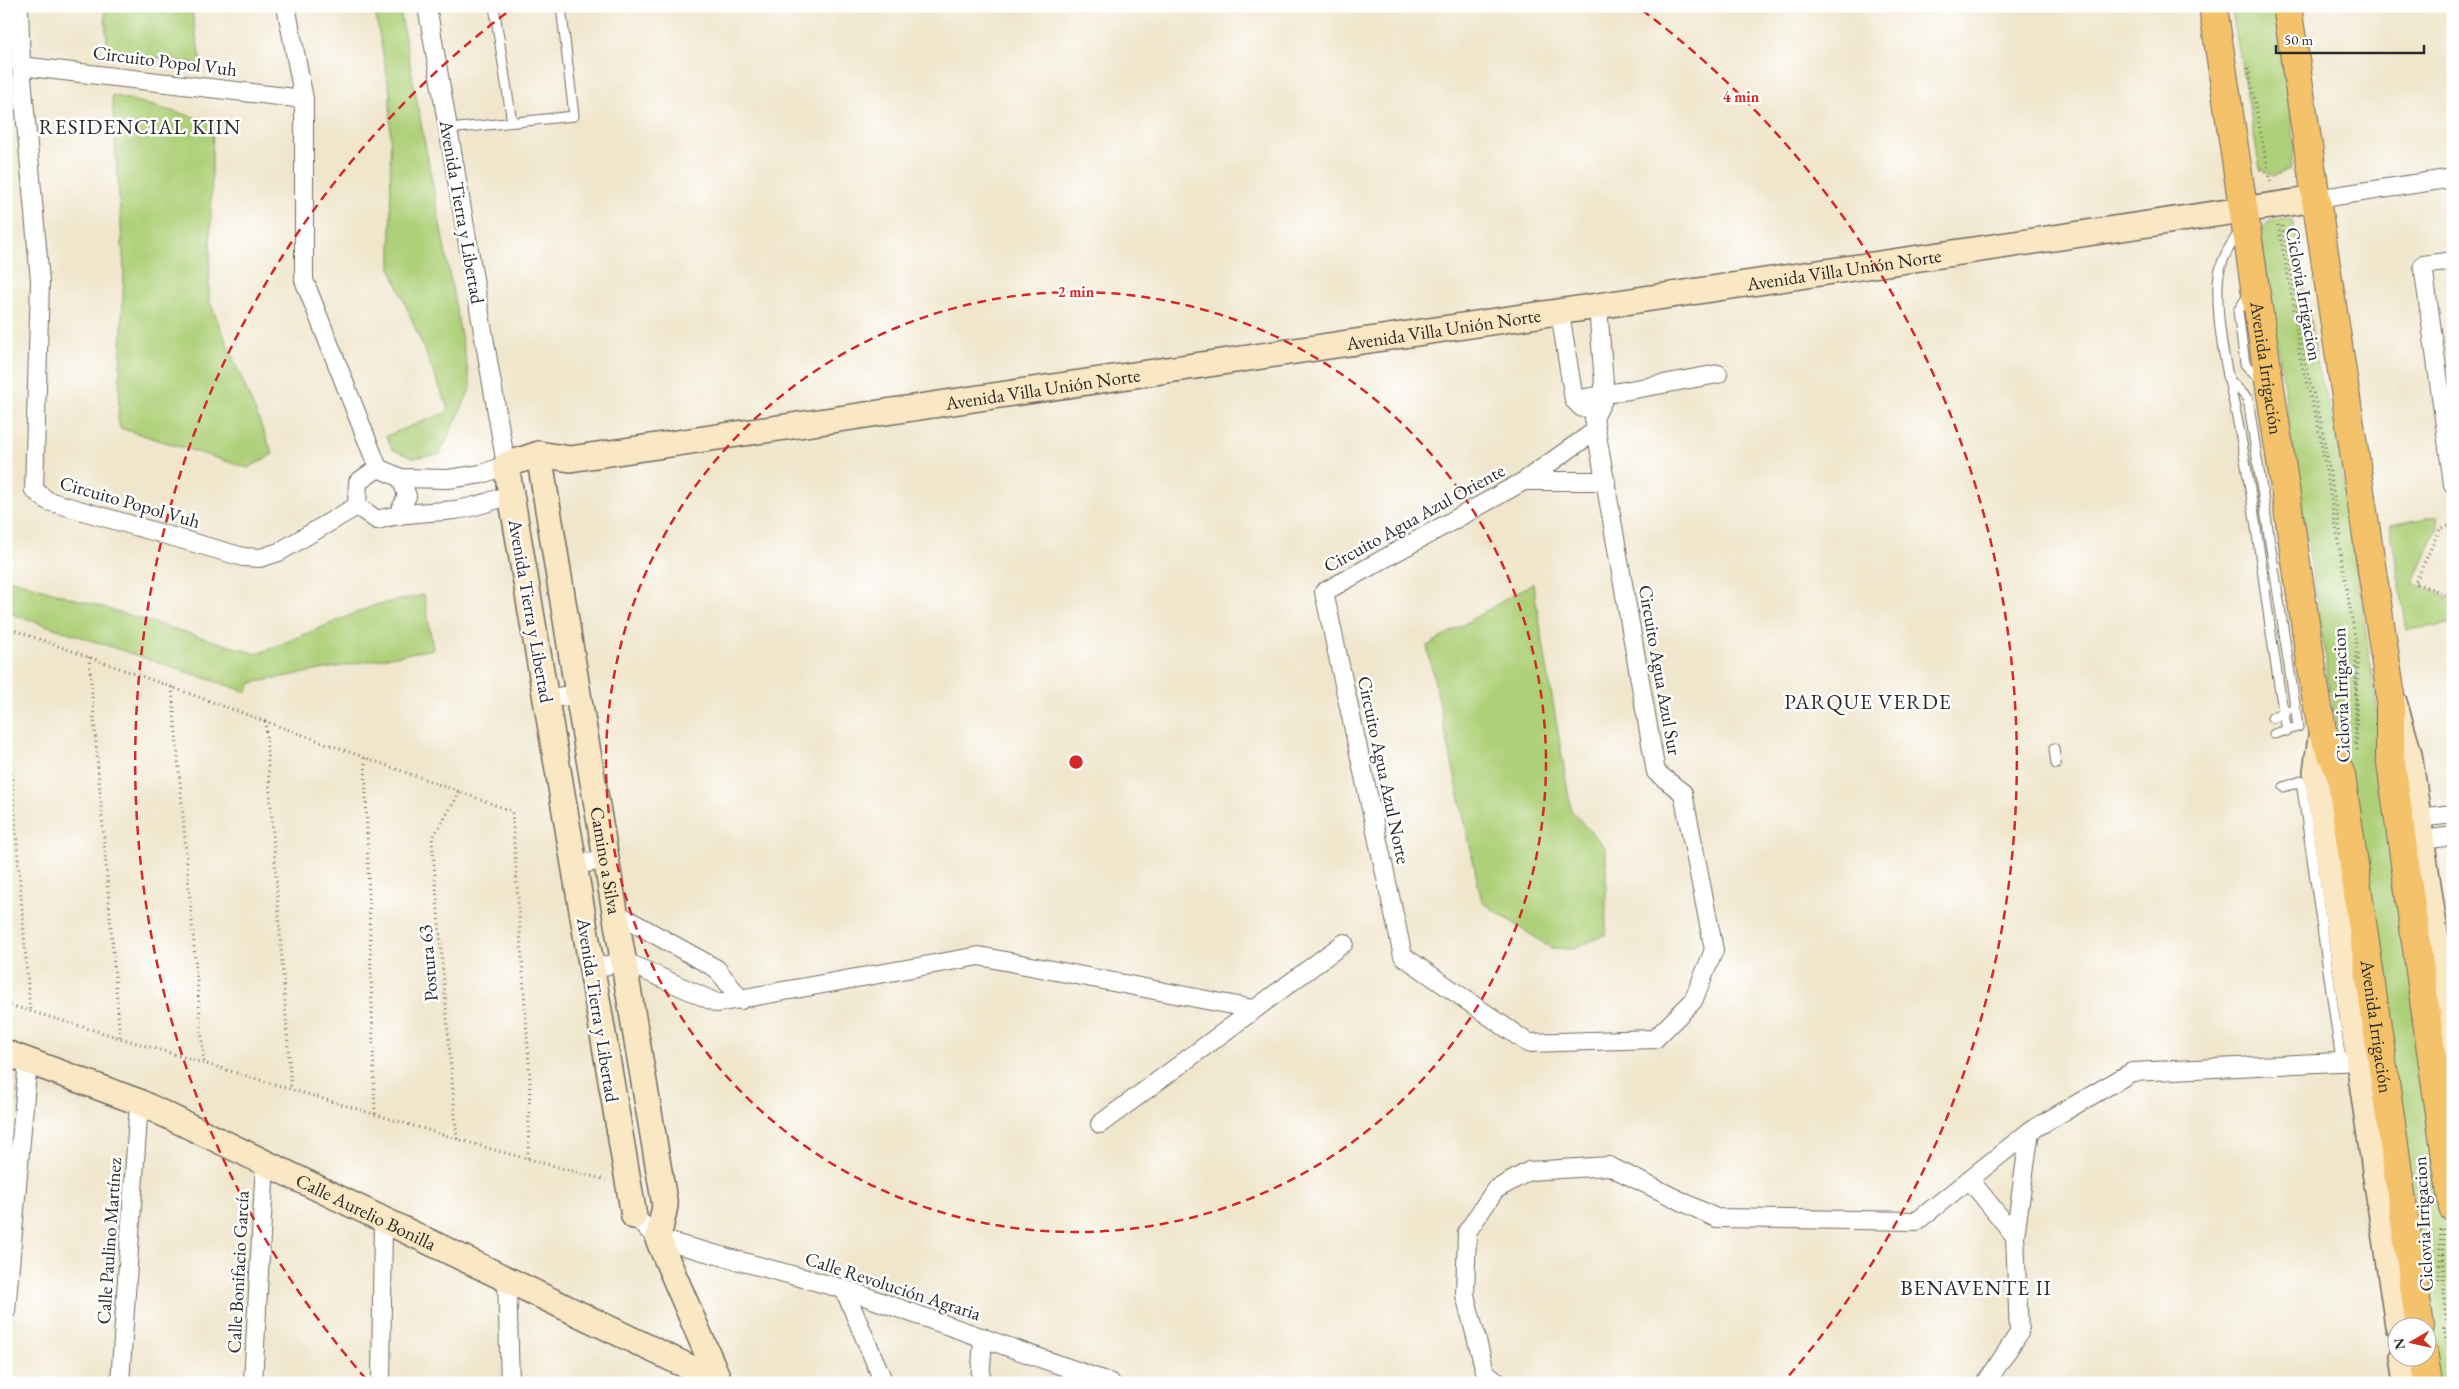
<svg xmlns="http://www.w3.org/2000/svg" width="2459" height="1389" viewBox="0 0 2459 1389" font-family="'EB Garamond',serif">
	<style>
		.green { fill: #aed078; stroke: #6c7e52 }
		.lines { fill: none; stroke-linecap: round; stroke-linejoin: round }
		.lane-casing { stroke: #706c63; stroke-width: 11 }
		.street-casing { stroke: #706c63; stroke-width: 20 }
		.secondary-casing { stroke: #706c63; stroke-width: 28 }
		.primary-casing { stroke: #706c63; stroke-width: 30 }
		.path { stroke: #706c63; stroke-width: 3; stroke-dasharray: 1 4; stroke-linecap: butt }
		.lane { stroke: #fff; stroke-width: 9 }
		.street { stroke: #fff; stroke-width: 18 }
		.secondary { stroke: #fae7c3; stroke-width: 25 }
		.primary { stroke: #f3c26a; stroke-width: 28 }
		.ring { fill: none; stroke: #d62828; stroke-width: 2.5; stroke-dasharray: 9 6 }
		.labels { text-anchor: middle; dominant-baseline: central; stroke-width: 5; stroke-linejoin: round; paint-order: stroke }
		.street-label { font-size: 19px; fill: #2b2b2b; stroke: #fff }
		.quarter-label { font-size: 21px; letter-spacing: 1px; fill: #2b2b2b; stroke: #fff }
		.centre { fill: #d62828; stroke: #fff; stroke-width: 2.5 }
		.ring-label { font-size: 15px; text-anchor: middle; font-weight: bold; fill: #d62828; stroke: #fff; stroke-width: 5; stroke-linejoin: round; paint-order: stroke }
	</style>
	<rect width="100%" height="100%" fill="#fff"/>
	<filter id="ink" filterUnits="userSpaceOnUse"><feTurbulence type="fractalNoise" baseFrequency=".02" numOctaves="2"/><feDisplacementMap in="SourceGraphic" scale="10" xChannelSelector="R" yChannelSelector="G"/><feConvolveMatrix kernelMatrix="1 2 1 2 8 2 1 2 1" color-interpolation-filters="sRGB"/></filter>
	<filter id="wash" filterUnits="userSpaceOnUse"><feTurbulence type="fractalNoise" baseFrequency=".0096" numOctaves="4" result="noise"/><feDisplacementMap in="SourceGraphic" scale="20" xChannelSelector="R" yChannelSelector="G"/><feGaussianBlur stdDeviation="1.12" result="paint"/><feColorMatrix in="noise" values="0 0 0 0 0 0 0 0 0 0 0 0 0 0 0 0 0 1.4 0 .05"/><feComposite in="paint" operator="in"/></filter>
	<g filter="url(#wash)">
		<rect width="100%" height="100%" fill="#f0e6cc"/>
		<g class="green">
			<polygon points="104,6 191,6 201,64 108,50"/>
			<polygon points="374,6 399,6 471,388 440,454 413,458 392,449 386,436 447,412 448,408 391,269 390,92"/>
			<polygon points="2231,6 2274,6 2295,146 2290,169 2274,176 2260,169"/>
			<polygon points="112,95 213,122 209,300 273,454 248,468 120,428 118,420 124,271"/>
			<path d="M2285 219 2292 221 2297 238 2318 371 2335 426 2349 514 2450 1219 2453 1241V1383H2436L2434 1376 2261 236C2264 221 2270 220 2285 219Z"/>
			<polygon points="2437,516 2438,527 2413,583 2453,598 2453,623 2407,630 2390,525"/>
			<polygon points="6,578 257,654 375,605 424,595 433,649 251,683 247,692 6,612"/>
			<polygon points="1533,583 1571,810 1606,849 1606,934 1574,949 1551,948 1482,902 1427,646"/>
		</g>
	</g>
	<g filter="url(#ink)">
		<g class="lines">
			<g class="lane-casing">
				<g id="lane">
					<polyline points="494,6 512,122"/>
					<polyline points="448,129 574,116 561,6"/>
					<path d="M2241 230C2229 246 2218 264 2218 285 2216 341 2234 395 2243 449 2261 543 2269 638 2287 731"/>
					<polyline points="2249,294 2238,311 2245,364 2261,380"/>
					<polyline points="2227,377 2248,399 2295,705 2298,727 2274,734"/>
					<polyline points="2272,718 2287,710"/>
					<polyline points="2054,748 2056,764"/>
					<polyline points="2284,787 2301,781 2341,1061"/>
				</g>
			</g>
			<g class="street-casing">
				<g id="street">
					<polyline points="19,6 21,66 40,281 34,490 48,501 243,557 260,558 279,552 357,506"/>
					<polyline points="286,6 304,99 304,280 378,468 401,478 448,479 482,474 506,465 427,6"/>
					<polyline points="21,66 304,99"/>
					<polyline points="2316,199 2453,178"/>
					<polyline points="2453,261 2423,265 2453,484"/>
					<polyline points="1560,313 1574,400 1582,408"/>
					<polyline points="1574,400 1718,374"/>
					<polyline points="1595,431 1524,481 1324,592 1403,956 1528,1043 1655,1039 1693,1001 1714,950 1683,793 1656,772 1594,418 1605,396 1598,307"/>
					<polyline points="1524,481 1606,481"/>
					<path d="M357 506 377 520C404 512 426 513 454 510 474 508 493 501 511 494"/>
					<polyline points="357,506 358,482 378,468"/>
					<polyline points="399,513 407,496 401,478"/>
					<polyline points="545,699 578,694"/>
					<polyline points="2419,818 2453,814"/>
					<polyline points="2422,840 2453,836"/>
					<polyline points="574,866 605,859"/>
					<polyline points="616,913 717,969 741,1000"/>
					<polyline points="592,969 624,961 717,1003 979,956 1253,1009"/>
					<polyline points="1100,1124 1344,943"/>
					<polyline points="1970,1180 2015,1236"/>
					<polyline points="634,1216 658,1239 844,1289 1111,1383"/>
					<polyline points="507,1280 510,1383"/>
					<polyline points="844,1289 884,1383"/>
					<polyline points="6,1311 28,1061"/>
					<polyline points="120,1383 139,1102"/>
					<polyline points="253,1383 265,1163"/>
					<polyline points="381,1383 383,1220"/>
					<polyline points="980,1383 983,1337"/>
					<polyline points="1498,1383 1485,1371 1465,1295 1467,1232 1495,1190 1529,1171 1609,1166 1716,1218 1917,1221 2030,1131 2132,1072 2359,1061"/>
					<polyline points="1986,1383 2019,1333 2015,1236 2030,1131"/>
				</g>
			</g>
			<g class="secondary-casing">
				<g id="secondary">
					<path id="s1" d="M539 454 578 694 665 1206 658 1239 720 1383"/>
					<polyline points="2394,702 2409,754 2453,1056"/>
					<polyline points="2322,730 2316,771 2398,1326"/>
					<path id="s2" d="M6 1053 139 1102 720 1382"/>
					<path id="s3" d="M634 1216 506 465 539 454 570 459 2316 199"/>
					<polyline points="2403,1356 2407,1383"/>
				</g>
			</g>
			<g class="primary-casing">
				<g id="primary">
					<path id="s4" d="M2213 6 2316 696 2322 730 2341 775 2420 1326"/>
					<polyline points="2287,6 2390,690 2390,756 2453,1208"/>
					<polyline points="2424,1356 2428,1383"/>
				</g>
			</g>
			<g class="path">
				<polyline points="2248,68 2271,185"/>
				<polyline points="2260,169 2272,178"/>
				<polyline points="2278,225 2293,301 2300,359 2317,420 2356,642 2355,744"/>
				<polyline points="2282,226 2296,299 2303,356 2320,417 2341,536"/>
				<polyline points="2453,524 2440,529 2415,583 2453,596"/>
				<polyline points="6,627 512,811 530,1079 528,1158"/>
				<polyline points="89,657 120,1038"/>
				<polyline points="172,687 204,1063"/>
				<polyline points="6,704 30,1011"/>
				<polyline points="265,721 291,1089"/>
				<polyline points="2357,750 2356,696 2359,653"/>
				<polyline points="365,758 375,1114"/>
				<polyline points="6,1004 491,1149 606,1180"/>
				<polyline points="457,1139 432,839 460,792"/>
				<polyline points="2444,1229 2443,1286 2453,1363"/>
				<polyline points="2439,1280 2441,1226"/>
				<polyline points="2444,1328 2447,1347"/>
			</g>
			<use href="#lane" class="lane"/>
			<use href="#street" class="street"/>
			<use href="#secondary" class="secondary"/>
			<use href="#primary" class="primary"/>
		</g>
	</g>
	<g class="ring">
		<circle cx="1076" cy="762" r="470"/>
		<path d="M366 1379A941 941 0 0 1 510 10M1642 10A941 941 0 0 1 1786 1379"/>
	</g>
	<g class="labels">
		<g class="street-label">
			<text transform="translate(165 61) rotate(7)">Circuito Popol Vuh</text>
			<text transform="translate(462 212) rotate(80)">Avenida Tierra y Libertad</text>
			<text stroke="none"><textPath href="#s3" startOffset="2116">Avenida Villa Unión Norte</textPath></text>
			<text transform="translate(2304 294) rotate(80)">Ciclovia Irrigacion</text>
			<text stroke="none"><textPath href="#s3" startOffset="1711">Avenida Villa Unión Norte</textPath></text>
			<text stroke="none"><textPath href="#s4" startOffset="366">Avenida Irrigación</textPath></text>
			<text stroke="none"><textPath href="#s3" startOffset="1306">Avenida Villa Unión Norte</textPath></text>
			<text transform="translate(130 502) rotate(16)">Circuito Popol Vuh</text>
			<text transform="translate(1414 518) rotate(-29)">Circuito Agua Azul Oriente</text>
			<text transform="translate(531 611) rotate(80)">Avenida Tierra y Libertad</text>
			<text transform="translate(1660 670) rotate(80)">Circuito Agua Azul Sur</text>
			<text transform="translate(2341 695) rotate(-92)">Ciclovia Irrigacion</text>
			<text transform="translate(1384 770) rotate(78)">Circuito Agua Azul Norte</text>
			<text stroke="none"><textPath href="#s1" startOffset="412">Camino a Silva</textPath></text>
			<text transform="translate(428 963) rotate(-95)">Postura 63</text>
			<text transform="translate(598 1010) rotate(81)">Avenida Tierra y Libertad</text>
			<text stroke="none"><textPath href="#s4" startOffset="1035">Avenida Irrigación</textPath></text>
			<text stroke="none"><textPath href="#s2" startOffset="394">Calle Aurelio Bonilla</textPath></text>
			<text transform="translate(2423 1224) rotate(-93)">Ciclovia Irrigacion</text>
			<text transform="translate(109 1241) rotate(-86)">Calle Paulino Martínez</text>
			<text transform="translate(238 1272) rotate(-87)">Calle Bonifacio García</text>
			<text transform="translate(893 1286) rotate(18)">Calle Revolución Agraria</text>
		</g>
		<g class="quarter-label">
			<text x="140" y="126">RESIDENCIAL KIIN</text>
			<text x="1868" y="701">PARQUE VERDE</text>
			<text x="1976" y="1287">BENAVENTE II</text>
		</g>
	</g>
	<circle cx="1076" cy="762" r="8" class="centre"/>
	<g class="ring-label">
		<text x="1741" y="102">4 min</text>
		<text x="1076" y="297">2 min</text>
	</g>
	<rect width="2459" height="1389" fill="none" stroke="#fff" stroke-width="25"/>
	<g transform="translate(2412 1342) rotate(261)"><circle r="24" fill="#ffffff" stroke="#aaaaaa"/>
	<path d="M0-4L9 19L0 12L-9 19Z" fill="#c8321e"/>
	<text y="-8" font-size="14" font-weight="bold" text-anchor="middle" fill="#2b2b2b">N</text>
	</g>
	<path d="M2276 45v8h148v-8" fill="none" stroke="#2b2b2b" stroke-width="2.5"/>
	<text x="2284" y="45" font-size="15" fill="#2b2b2b" stroke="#ffffff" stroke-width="4" paint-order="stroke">50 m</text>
</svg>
